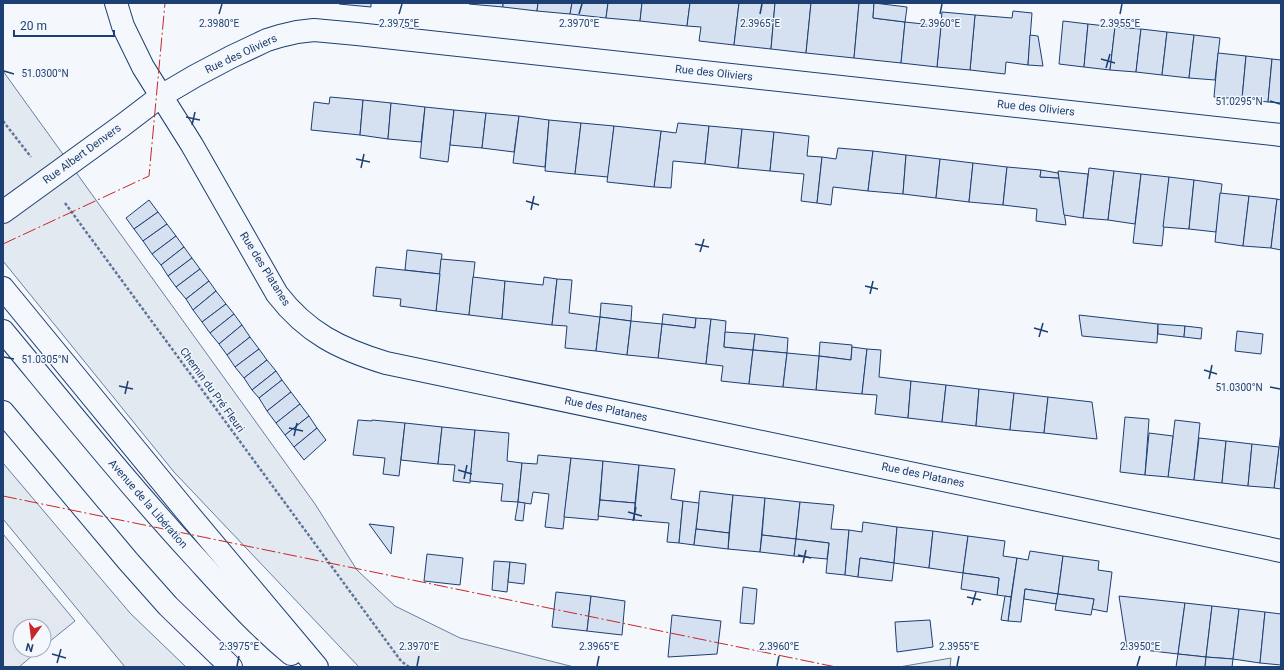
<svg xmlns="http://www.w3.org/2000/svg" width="1284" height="670" viewBox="0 0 1284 670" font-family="Roboto,sans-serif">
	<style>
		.green { fill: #e3e9f0; stroke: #687fa3 }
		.parking { fill: #e3e8f0; stroke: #687fa3 }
		.building { fill: #d5e0f0; stroke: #1d3f73 }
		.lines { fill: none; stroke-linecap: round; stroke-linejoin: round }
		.minor-casing { stroke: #1d3f73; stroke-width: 24 }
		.highway-casing { stroke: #1d3f73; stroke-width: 24 }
		.path { stroke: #5e769c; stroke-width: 2.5; stroke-dasharray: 3 2; stroke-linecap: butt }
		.minor { stroke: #f4f7fb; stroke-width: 22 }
		.highway { stroke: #f4f7fb; stroke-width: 22 }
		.power { stroke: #c62828; stroke-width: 1; stroke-dasharray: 14 3 2 3; stroke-linecap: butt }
		.ticks { fill: none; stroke: #1d3f73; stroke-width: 1.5 }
		.labels { text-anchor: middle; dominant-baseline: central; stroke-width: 3; stroke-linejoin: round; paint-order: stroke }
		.street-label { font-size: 11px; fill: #1d3f73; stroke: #f4f7fb }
		.ticks-label { font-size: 10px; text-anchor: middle; fill: #1d3f73; stroke: #f4f7fb; stroke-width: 3; stroke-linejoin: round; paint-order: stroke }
	</style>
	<rect width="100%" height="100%" fill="#f4f7fb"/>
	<g class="green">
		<polygon points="3,71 315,504 357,570 395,606 460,638 574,667 359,667 174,472 3,261"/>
		<polygon points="3,463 130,613 186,667 125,667 3,519"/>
		<polygon points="951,658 950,667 899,667"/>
	</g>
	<polygon class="parking" points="3,534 75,621 44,646 44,626 20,626 20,650 39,650 19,667 3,667"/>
	<g class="building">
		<polygon points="339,3 371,3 371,7 339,4"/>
		<polygon points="469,3 503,3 503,7 469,4"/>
		<polygon points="503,3 538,3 537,11 503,7"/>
		<polygon points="538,3 572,3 570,14 537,11"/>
		<polygon points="572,3 608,3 606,18 570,14"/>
		<polygon points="608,3 642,3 640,21 606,18"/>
		<polygon points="642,3 690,3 687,26 640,21"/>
		<polygon points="690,3 739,3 734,45 699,41 701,27 687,26"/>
		<polygon points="739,3 775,3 771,49 734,45"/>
		<polygon points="775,3 811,3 806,53 771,49"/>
		<polygon points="811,3 859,3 854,58 806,53"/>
		<polygon points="859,3 874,3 873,18 905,22 901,63 854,58"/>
		<polygon points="874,3 907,7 905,22 873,18"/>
		<polygon points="1013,11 1032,13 1028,65 1006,62 1005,74 970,70 975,15 1012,18"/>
		<polygon points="942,12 975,15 970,70 937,67"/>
		<polygon points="1063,21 1088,24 1084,67 1059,64"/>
		<polygon points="905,22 941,26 937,67 901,63"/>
		<polygon points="1088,24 1115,27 1110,70 1084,67"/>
		<polygon points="1115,27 1141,29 1136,72 1110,70"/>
		<polygon points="1141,29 1167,32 1162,75 1136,72"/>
		<polygon points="1167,32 1194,35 1189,78 1162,75"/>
		<polygon points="1030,35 1038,36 1043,66 1028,65"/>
		<polygon points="1194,35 1220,38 1215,80 1189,78"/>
		<polygon points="1218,53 1246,56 1242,99 1214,97"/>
		<polygon points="1246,56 1272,59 1268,102 1242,99"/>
		<polygon points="1272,59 1281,60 1281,103 1268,102"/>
		<polygon points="330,97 363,100 360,135 311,130 314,102 329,104"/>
		<polygon points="363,100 391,103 388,139 360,135"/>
		<polygon points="391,103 425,107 421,142 388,139"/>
		<polygon points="425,107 454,110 448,162 420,158"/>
		<polygon points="454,110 486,113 482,148 450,145"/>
		<polygon points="486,113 519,116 514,152 482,148"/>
		<polygon points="519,116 549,120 545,167 513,163"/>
		<polygon points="549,120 581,123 575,174 545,171"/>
		<polygon points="581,123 614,126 608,177 575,174"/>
		<polygon points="678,123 709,126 705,164 673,161 671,188 654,187 661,131 676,133"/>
		<polygon points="614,126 661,131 654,187 607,182"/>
		<polygon points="709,126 742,129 738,168 705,164"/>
		<polygon points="742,129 774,132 770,171 738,168"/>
		<polygon points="774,132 809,136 807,156 822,157 817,203 801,201 804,174 770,171"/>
		<polygon points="838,148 873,151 868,191 833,187 831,205 817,203 822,157 836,159"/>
		<polygon points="873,151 906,155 903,194 868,191"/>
		<polygon points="906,155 940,159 936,198 903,194"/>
		<polygon points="940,159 973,163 969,202 936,198"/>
		<polygon points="973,163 1007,167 1003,205 969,202"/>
		<polygon points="1007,167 1041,170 1040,177 1059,178 1066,225 1036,221 1037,209 1003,205"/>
		<polygon points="1089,168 1114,171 1108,220 1083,218"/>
		<polygon points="1041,170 1058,173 1059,178 1040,177"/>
		<polygon points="1058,171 1088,174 1083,218 1064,215"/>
		<polygon points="1114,171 1141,174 1135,224 1108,220"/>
		<polygon points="1141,174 1169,177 1162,246 1133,243"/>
		<polygon points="1169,177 1194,180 1189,229 1163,227"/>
		<polygon points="1194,180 1222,184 1216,232 1189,229"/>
		<polygon points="1220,193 1249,196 1243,246 1215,242"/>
		<polygon points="1249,196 1277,199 1271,248 1243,246"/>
		<polygon points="1277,199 1281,200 1281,250 1271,248"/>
		<polygon points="149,200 158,212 134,229 126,218"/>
		<polygon points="158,212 167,224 143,241 134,229"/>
		<polygon points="167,224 176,236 152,254 143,241"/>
		<polygon points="176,236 184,247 161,265 152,254"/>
		<polygon points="184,247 192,258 168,276 161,265"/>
		<polygon points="407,250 442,254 440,274 405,270"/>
		<polygon points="192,258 200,269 176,287 168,276"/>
		<polygon points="441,259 475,262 469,315 436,311"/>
		<polygon points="376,267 440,274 436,311 400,306 401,299 373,296"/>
		<polygon points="200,269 209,281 186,299 176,287"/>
		<polygon points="473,277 505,281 502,319 469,315"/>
		<polygon points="544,277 557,279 552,325 502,319 505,281 543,285"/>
		<polygon points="557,279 572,280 569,313 600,317 596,351 565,348 567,326 552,325"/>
		<polygon points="209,281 216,291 193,310 186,299"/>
		<polygon points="216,291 226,304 202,322 193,310"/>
		<polygon points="601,303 632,306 631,321 600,317"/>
		<polygon points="226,304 234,314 210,333 202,322"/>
		<polygon points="234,314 242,325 219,344 210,333"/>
		<polygon points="663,314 696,318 695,328 662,324"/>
		<polygon points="1079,315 1158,324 1157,343 1082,336"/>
		<polygon points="600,317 631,321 627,355 596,351"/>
		<polygon points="696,318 711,319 706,364 658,358 662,324 695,328"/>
		<polygon points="711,319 726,321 724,347 753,350 749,384 721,381 723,366 706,364"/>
		<polygon points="631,321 662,324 658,358 627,355"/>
		<polygon points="1158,324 1185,326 1184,337 1158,334"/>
		<polygon points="242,325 250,337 227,355 219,344"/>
		<polygon points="1185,326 1202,328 1201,339 1184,337"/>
		<polygon points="1237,331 1263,334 1261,354 1235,351"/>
		<polygon points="725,332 755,334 753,350 724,347"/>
		<polygon points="755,334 788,338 787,353 753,350"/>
		<polygon points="250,337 259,349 235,367 227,355"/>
		<polygon points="820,342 852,345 851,360 819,356"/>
		<polygon points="852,347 867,349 862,394 816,390 819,356 851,360"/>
		<polygon points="259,349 267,360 244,378 235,367"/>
		<polygon points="867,349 881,350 879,377 911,381 908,418 875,414 877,395 862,394"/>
		<polygon points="753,350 787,353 783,387 749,384"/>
		<polygon points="787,353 819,356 816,390 783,387"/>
		<polygon points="267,360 276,371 252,390 244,378"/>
		<polygon points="276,371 282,380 259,398 252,390"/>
		<polygon points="282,380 291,392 267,411 259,398"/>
		<polygon points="911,381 946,385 942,422 908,418"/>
		<polygon points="946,385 979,389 976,426 942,422"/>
		<polygon points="979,389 1014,393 1010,430 976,426"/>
		<polygon points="291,392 300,404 276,423 267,411"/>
		<polygon points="1014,393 1048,397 1044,433 1010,430"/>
		<polygon points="1048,397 1092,402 1097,439 1044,433"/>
		<polygon points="300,404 309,416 285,435 276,423"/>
		<polygon points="309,416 317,428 294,447 285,435"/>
		<polygon points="1125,417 1149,419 1145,475 1120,472"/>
		<polygon points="358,420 372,421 372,420 405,423 399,476 383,474 385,458 353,455"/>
		<polygon points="1175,420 1200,423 1194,480 1168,477"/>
		<polygon points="405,423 442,427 438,464 401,460"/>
		<polygon points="442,427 475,430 470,483 453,481 455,465 438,464"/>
		<polygon points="317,428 326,440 304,460 294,447"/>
		<polygon points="475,430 509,433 507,461 522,463 518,502 501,501 503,484 470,481"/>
		<polygon points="1281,431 1281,489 1274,488"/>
		<polygon points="1149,433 1173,436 1168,477 1145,475"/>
		<polygon points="1199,438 1226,441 1222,483 1194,480"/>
		<polygon points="1226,441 1252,444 1248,486 1222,483"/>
		<polygon points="1252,444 1279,447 1274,488 1248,486"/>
		<polygon points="538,455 571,458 563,529 545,527 549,494 533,492 531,504 518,502 522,463 537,464"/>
		<polygon points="571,458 603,461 598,520 564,517"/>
		<polygon points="603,461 639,465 635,503 600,500"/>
		<polygon points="639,465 675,469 671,499 683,501 679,543 667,542 669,523 634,520"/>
		<polygon points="700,491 733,495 729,533 696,529"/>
		<polygon points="733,495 765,498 760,552 728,549"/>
		<polygon points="765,498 800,502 796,539 762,535"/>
		<polygon points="600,500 635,503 634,520 598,516"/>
		<polygon points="683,501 699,503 694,545 679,543"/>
		<polygon points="518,502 525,503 523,521 515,520"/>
		<polygon points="800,502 834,505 831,529 849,530 845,575 826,573 829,543 796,539"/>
		<polygon points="863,522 897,527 894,563 860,558 858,577 845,575 849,530 862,532"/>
		<polygon points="369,524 394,527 391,554"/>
		<polygon points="897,527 933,531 929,568 894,563"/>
		<polygon points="696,529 729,533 728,549 694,545"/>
		<polygon points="933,531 968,536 963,573 929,568"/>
		<polygon points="762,535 796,539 794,556 760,552"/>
		<polygon points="968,536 1005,541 1003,556 1017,558 1011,597 997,595 999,578 963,573"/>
		<polygon points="796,539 829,543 827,559 794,556"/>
		<polygon points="1030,551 1063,556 1058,594 1025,589 1021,622 1008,621 1017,558 1028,560"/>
		<polygon points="427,554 463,558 460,585 424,581"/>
		<polygon points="1063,556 1099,561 1098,570 1112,572 1107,612 1092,609 1094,599 1058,594"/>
		<polygon points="860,558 894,563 892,581 858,577"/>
		<polygon points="494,561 510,562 507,592 492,590"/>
		<polygon points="510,562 526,564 524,584 508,582"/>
		<polygon points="963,573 999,578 997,595 961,589"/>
		<polygon points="743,587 757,589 754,624 740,623"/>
		<polygon points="1025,589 1058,594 1056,604 1024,599"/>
		<polygon points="556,592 591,596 587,631 552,627"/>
		<polygon points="1058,594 1094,599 1091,615 1055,610"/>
		<polygon points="591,596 625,601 622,635 587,631"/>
		<polygon points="1005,596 1011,597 1008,621 1001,620"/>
		<polygon points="1119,596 1185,603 1178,654 1127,648"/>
		<polygon points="1185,603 1212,606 1206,657 1178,654"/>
		<polygon points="1212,606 1239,609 1233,659 1206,657"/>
		<polygon points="1239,609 1265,612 1260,663 1233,659"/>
		<polygon points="1265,612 1281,614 1281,665 1260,663"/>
		<polygon points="672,615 721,621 717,654 668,657"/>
		<polygon points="930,620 933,647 897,652 895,622"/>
		<polygon points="1178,654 1206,657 1205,667 1176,667"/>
		<polygon points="1206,657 1233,659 1232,667 1205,667"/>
	</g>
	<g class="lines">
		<g class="minor-casing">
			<g id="minor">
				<path d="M116 3 123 26 143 67 192 145 277 294C307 333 340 349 386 363L1281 551"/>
				<polyline points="3,212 123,125 161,96 195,76 231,57 267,40 280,36 297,32 314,30 357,34 1281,135"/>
			</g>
		</g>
		<g class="highway-casing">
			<g id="highway">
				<polyline points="3,288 186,511 317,667"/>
				<path d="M3 331C66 407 128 484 195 557 226 591 256 625 291 654"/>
				<polyline points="3,412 128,561 168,606 231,667"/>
			</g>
		</g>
		<g class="path">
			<polyline points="3,121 31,157"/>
			<polyline points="65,203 401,661 409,667"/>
		</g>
		<use href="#minor" class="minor"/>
		<use href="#highway" class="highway"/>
		<g class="power">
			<polyline points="3,244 149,176 165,3"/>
			<polyline points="3,496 836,667"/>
		</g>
	</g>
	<path class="ticks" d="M219 14 222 4M399 14 402 4M579 14 582 4M760 14 762 4M940 14 942 4M1120 14 1122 4M1101 59 1115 63M1106 68 1110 54M4 71 14 74M1270 101 1280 104M186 117 200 120M192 125 195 112M356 159 370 162M361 168 364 154M526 201 539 205M531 210 534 196M695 244 709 247M700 252 704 239M865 286 878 289M870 294 873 281M1034 328 1048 332M1039 337 1043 323M4 357 14 359M1204 370 1217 374M1209 379 1212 365M119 386 133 389M1270 387 1280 389M125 394 128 381M289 428 303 431M294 436 297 423M458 470 472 474M464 479 467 465M628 512 642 516M633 521 636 507M798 555 811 558M803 563 806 550M967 597 981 600M972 605 976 592M52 654 66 658M57 663 61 649M237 666 239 656M417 666 419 656M597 666 599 656M777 666 779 656M957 666 959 656M1137 666 1140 656"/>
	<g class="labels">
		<g class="street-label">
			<text transform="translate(241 54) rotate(-25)">Rue des Oliviers</text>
			<text transform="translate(714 73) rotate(6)">Rue des Oliviers</text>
			<text transform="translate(1036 108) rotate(6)">Rue des Oliviers</text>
			<text transform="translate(82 154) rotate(-36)">Rue Albert Denvers</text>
			<text transform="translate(265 269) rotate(58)">Rue des Platanes</text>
			<text transform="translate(212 390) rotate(54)">Chemin du Pré Fleuri</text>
			<text transform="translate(606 409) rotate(12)">Rue des Platanes</text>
			<text transform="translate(923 475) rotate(12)">Rue des Platanes</text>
			<text transform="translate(148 504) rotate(49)">Avenue de la Libération</text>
		</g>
	</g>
	<g class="ticks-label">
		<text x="219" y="27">2.3980°E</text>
		<text x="399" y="27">2.3975°E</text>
		<text x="579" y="27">2.3970°E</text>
		<text x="760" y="27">2.3965°E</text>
		<text x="940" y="27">2.3960°E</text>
		<text x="1120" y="27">2.3955°E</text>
		<text x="45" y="77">51.0300°N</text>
		<text x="1239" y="105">51.0295°N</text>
		<text x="45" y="363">51.0305°N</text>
		<text x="1239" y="391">51.0300°N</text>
		<text x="239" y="650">2.3975°E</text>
		<text x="419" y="650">2.3970°E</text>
		<text x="599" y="650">2.3965°E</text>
		<text x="779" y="650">2.3960°E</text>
		<text x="959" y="650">2.3955°E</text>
		<text x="1140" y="650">2.3950°E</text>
	</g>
	<rect width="1284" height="670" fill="none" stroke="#1d3f73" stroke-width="8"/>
	<g transform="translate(32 638) rotate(194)"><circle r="19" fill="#f4f7fb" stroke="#9eadc5"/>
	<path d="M0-3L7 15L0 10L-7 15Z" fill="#c62828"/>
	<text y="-6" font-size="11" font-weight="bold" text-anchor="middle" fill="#1d3f73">N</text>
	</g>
	<path d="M14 30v6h100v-6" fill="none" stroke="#1d3f73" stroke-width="2"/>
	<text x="20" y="30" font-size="12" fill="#1d3f73" stroke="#f4f7fb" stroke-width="3" paint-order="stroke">20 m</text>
</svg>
